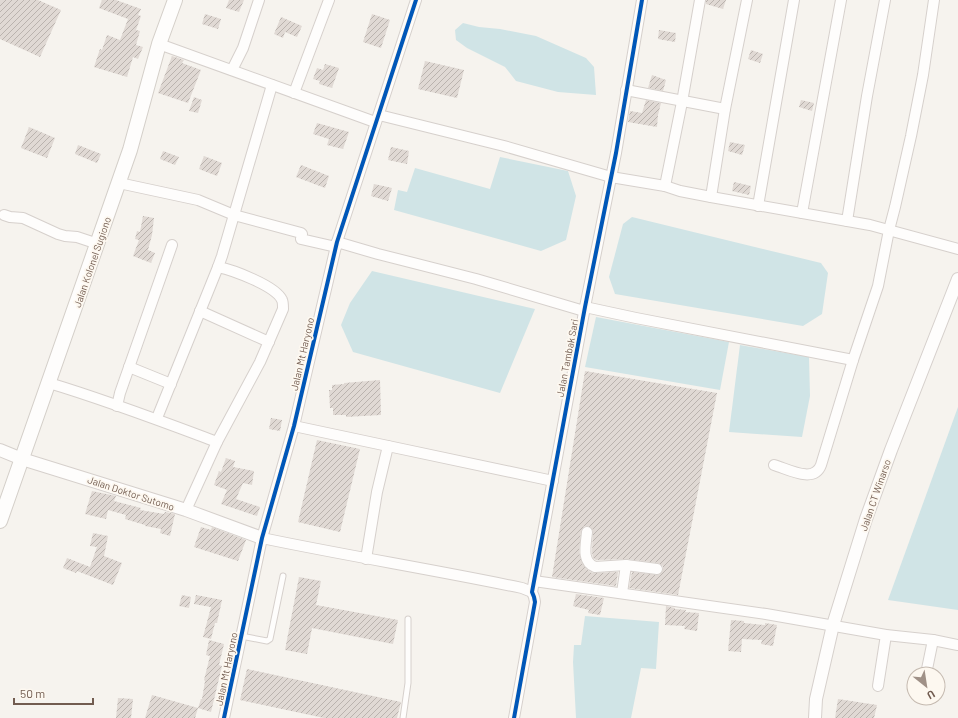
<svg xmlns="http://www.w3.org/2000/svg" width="958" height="718" viewBox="0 0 958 718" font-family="Barlow,sans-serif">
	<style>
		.water { fill: #d0e4e6 }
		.building { fill: url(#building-hatch) }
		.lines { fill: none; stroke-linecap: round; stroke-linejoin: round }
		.service-casing { stroke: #d6d0cc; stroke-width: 7 }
		.minor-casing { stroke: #d6d0cc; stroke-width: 12 }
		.tertiary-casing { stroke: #d6d0cc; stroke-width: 14 }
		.secondary-casing { stroke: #d4cfc9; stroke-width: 16 }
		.service { stroke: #fefdfc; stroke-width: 5 }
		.minor { stroke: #fefdfc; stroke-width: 10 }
		.tertiary { stroke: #fefdfc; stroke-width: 12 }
		.secondary { stroke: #fefdfc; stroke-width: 14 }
		.cycleway-casing { stroke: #fdf8f0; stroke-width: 6 }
		.cycleway { stroke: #0057b8; stroke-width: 4 }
		.labels { text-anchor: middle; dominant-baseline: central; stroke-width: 3.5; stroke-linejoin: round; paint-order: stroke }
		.street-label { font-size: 10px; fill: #725c50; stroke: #fdf8f0 }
	</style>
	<defs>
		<pattern id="building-hatch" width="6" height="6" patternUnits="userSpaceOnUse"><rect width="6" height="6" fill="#e0d9d4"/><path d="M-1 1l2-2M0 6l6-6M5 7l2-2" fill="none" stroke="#bab3ae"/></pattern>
	</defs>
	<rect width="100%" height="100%" fill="#f6f3ee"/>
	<g class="water">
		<polygon points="463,23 479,27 500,29 536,36 586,58 594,67 596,95 558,92 516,81 505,67 467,48 456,40 455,30"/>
		<polygon points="500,157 568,171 576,196 566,240 541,251 394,210 398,190 407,192 415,168 490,189"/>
		<polygon points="632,217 821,263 828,273 822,314 803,326 615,294 609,277 623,224"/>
		<polygon points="372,271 535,309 500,393 353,352 341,325 350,303"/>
		<polygon points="596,317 729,342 720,390 585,367"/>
		<polygon points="740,345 809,357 810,396 802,437 729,432"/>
		<polygon points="958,407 958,610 888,600"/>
		<polygon points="585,616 659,622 656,669 641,668 631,718 576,718 573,662 574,645 581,645"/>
	</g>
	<g class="building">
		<polygon points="0,0 38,0 61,10 40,57 0,39"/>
		<polygon points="102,0 116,0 141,9 138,15 141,16 136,30 140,31 136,45 143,47 138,59 133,57 127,77 94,67 100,49 102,50 107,35 120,40 128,19 99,8"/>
		<polygon points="229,0 244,0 239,12 226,8"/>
		<polygon points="706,0 726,0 723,9 706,4"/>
		<polygon points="205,14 221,19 218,29 202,24"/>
		<polygon points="372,14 390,20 381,48 363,42"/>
		<polygon points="281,17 302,26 297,37 285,32 283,38 274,34"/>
		<polygon points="659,30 676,33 675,42 658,39"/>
		<polygon points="751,50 763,54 760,63 748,59"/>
		<polygon points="172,56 184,60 182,63 201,70 188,103 158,93"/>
		<polygon points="425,61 464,70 457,98 418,89"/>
		<polygon points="325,64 339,68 332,88 319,84 320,81 313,79 317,68 323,70"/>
		<polygon points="652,75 666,80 663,91 648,88"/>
		<polygon points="194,97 202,100 198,113 189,111"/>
		<polygon points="646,100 661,103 658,115 657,127 628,122 630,111 642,113"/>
		<polygon points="801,100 814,103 812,111 799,107"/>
		<polygon points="317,123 349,132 343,149 327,145 329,139 313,134"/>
		<polygon points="29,127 55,138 47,158 21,148"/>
		<polygon points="730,142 745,145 742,155 728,151"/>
		<polygon points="78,145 101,154 97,163 75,154"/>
		<polygon points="391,147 409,151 407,164 388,160"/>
		<polygon points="163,151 179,157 175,165 160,159"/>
		<polygon points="204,156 222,163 217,176 199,169"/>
		<polygon points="301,165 329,176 325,188 296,177"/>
		<polygon points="734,182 751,186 749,195 732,191"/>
		<polygon points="374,184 392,188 388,201 371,196"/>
		<polygon points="143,216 154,218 152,235 148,250 155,253 151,263 133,256 139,240 135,239 137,231 140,232"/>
		<polygon points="585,371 717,393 678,595 629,588 632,572 659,575 663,570 663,566 658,563 627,559 596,560 593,558 592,552 593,530 588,526 584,526 581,531 579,552 582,563 586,569 592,573 618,572 616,586 552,577"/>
		<polygon points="380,380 381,415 346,417 346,415 333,415 333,408 330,408 329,390 332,390 332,385 344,384 344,383"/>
		<polygon points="271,418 282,420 280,431 269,429"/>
		<polygon points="317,440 360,449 340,532 298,522"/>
		<polygon points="226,458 235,461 233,467 254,471 252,485 243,483 236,499 260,507 257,516 221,504 227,490 214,485 219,471 221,472"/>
		<polygon points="92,491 116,496 114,501 141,508 140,510 164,514 165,512 175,514 170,536 160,533 161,529 145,526 145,525 125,519 126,515 108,510 106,519 85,514"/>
		<polygon points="201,527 211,530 212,527 246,540 238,561 194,547"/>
		<polygon points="93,533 108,536 104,556 122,563 113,585 77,571 76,573 63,568 67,558 90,567 97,547 90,546"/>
		<polygon points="299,577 321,581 316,605 398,620 393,644 312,628 307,654 285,650"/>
		<polygon points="576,594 604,598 600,615 588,613 589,610 573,606"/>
		<polygon points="182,595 191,597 189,608 179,606"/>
		<polygon points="196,595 222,600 217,623 215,623 211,639 203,637 211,607 194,604"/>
		<polygon points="666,606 675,608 675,609 686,610 685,612 699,613 697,631 684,629 685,626 665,625"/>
		<polygon points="731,620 744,621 744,623 765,625 765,623 777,625 773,646 761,644 762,640 742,639 741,652 728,651"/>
		<polygon points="209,640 224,644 219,665 222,666 211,712 198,708 201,699 202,699 205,681 204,680 210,656 206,655"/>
		<polygon points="247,669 401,702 397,718 324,718 240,700"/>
		<polygon points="152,695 198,708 195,718 145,718"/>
		<polygon points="118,698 133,699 131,718 116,718"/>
		<polygon points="838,699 877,705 874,718 835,718"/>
	</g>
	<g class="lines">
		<g class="service-casing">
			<g id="service">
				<polyline points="241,636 267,641 270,639 283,576"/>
				<polyline points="403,718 408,683 408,619"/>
			</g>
		</g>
		<g class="minor-casing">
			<g id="minor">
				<polyline points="159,44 375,122"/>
				<polyline points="232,70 243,48 259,0"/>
				<polyline points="626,90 725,109"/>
				<polyline points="294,93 329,0"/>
				<polyline points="379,115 504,146 611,177 665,186 680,191 711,197 870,225 958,249"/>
				<polyline points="119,183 198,200 234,215 301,233 302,234 301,239 336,247"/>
				<polyline points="665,186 682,102 700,0"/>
				<polyline points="711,197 725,109 747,0"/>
				<polyline points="758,206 794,0"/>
				<polyline points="802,213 841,0"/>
				<polyline points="4,215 10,217 23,218 58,234 65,236 77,237 98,244"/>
				<polyline points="847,221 867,96 885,0"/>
				<polyline points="337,242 378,254 476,279 584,311"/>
				<polyline points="585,307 636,318 853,360"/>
				<polyline points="200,311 269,342"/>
				<polyline points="129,367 171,384"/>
				<path d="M49 383C106 400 161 421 217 442L260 362 283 309C283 306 283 302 282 300 276 286 233 270 218 267L222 256 272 85"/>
				<polyline points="117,406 120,393 172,245"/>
				<polyline points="157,418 218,267"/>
				<polyline points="294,426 388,446"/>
				<path d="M774 465C788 469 814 484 821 465L853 360 878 286 889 230 895 207 911 136 923 75 934 0"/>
				<polyline points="186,510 217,442"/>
				<path d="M587 532C586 544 581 562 595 567L626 565"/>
				<path d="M262 538C348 556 436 570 522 588L532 592"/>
				<polyline points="366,559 377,492 388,446 553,481"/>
				<polyline points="534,581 766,614 886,635 933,640 958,645"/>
				<polyline points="622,593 626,565 657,569"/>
				<polyline points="926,674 933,640"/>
				<polyline points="878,686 886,635"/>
				<polyline points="224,718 262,538 294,426 337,242 416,0"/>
				<polyline points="514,718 535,602 534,597 532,592 585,307 616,153 642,0"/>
			</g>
		</g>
		<g class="tertiary-casing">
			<g id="tertiary">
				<polyline points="0,450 22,459 186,510 262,538"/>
				<polyline points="815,718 816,699 833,625 866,519 891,450 958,279"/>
			</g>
		</g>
		<g class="secondary-casing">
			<polyline id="secondary" points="0,521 130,150 159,44 175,0"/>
		</g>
		<use href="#service" class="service"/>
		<use href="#minor" class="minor"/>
		<use href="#tertiary" class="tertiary"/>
		<use href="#secondary" class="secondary"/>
		<g class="cycleway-casing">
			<g id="cycleway">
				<polyline points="224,718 262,538 294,426 337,242 416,0"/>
				<polyline points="514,718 535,602 534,597 532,592 585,307 616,153 642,0"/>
			</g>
		</g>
		<use href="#cycleway" class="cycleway"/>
	</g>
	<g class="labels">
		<g class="street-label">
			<text transform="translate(92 262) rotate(-71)">Jalan Kolonel Sugiono</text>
			<text transform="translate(302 354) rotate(-77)">Jalan Mt Haryono</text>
			<text transform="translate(567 358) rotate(-79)">Jalan Tambak Sari</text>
			<text transform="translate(131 493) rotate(18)">Jalan Doktor Sutomo</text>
			<text transform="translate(875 495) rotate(-71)">Jalan CT Winarso</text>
			<text transform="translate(226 669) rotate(-78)">Jalan Mt Haryono</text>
		</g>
	</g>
	<g transform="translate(926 686) rotate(150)"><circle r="19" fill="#fdf8f0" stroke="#c5bab0"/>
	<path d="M0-3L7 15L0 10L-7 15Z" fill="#a09187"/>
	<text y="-6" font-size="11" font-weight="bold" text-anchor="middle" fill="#725c50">U</text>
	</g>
	<path d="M14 698v6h79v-6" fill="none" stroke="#725c50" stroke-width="2"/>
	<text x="20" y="698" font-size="12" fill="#725c50" stroke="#fdf8f0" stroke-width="3" paint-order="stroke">50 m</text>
</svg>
